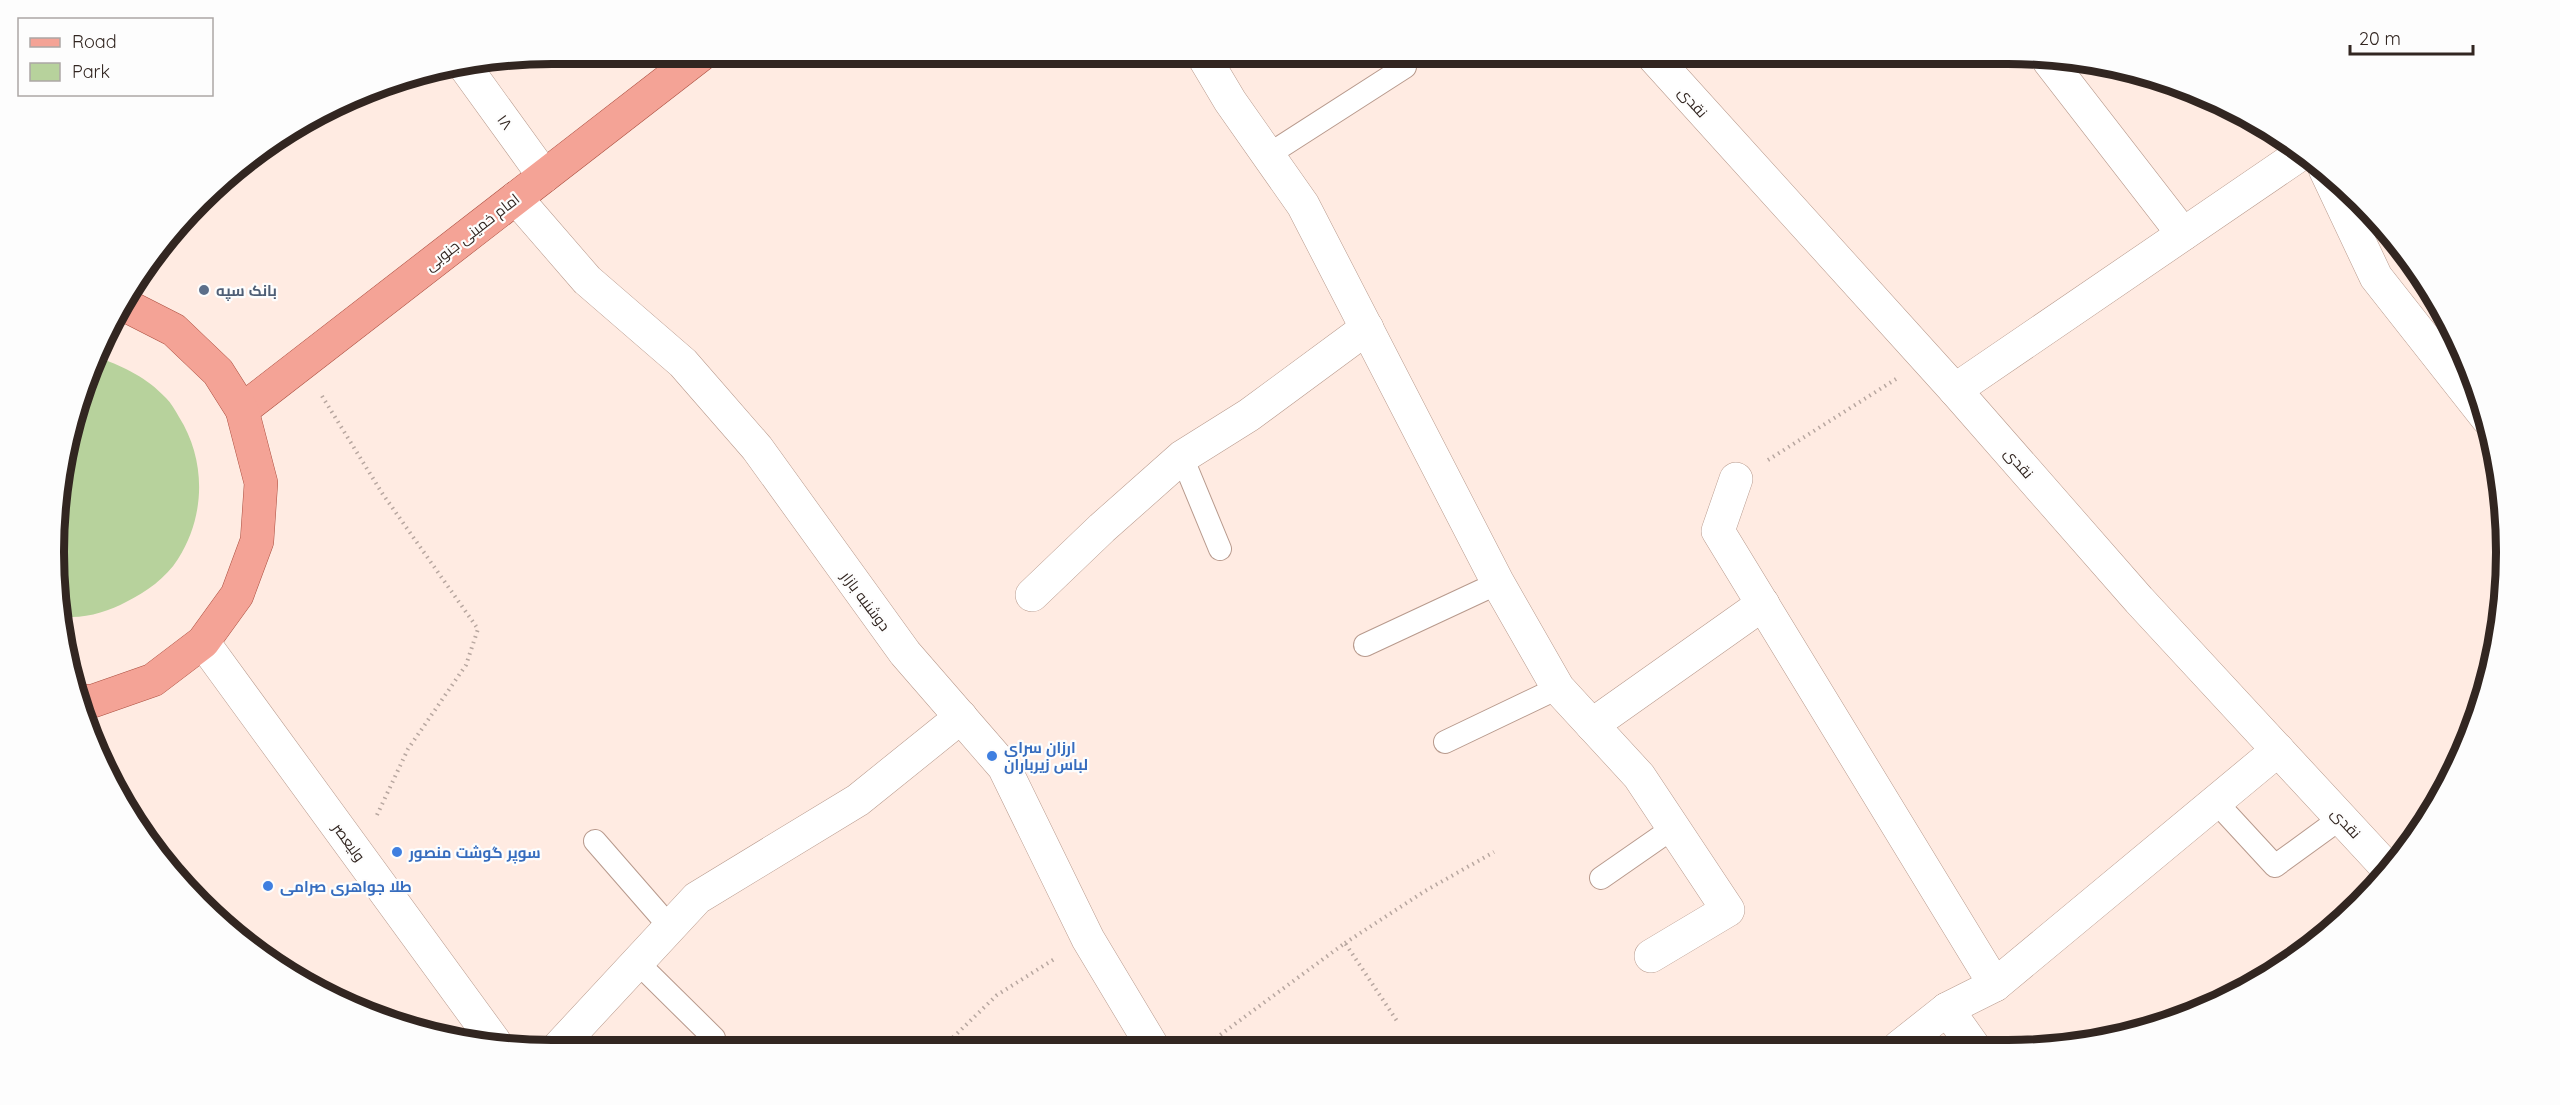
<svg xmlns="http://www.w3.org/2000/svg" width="2560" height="1105" viewBox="0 0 2560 1105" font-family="Quicksand,Cairo,sans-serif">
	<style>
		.green { fill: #b7d29c }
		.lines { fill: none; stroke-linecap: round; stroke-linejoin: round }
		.service-casing { stroke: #b89a8d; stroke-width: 24 }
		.pedestrian-casing { stroke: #b89a8d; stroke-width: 34 }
		.minor-casing { stroke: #b89a8d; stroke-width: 34 }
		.secondary-casing { stroke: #b89a8d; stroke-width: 34 }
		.primary-casing { stroke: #ab4f40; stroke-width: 34 }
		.path { stroke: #b8a7a0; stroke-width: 4; stroke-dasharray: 1.5 4.5; stroke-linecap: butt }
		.service { stroke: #fff; stroke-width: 22 }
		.pedestrian { stroke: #fff; stroke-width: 33 }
		.minor { stroke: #fff; stroke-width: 33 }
		.secondary { stroke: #fff; stroke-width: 33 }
		.primary { stroke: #f4a396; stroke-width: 33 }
		.service-dot { fill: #5c6f8a; stroke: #fdfdfd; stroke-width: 2 }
		.shop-dot { fill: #3f7fe0; stroke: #fdfdfd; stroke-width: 2 }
		.labels { text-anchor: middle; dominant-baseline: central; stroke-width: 4.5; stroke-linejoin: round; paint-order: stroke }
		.street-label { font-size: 15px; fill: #322621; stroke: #fdfdfd }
		.service-label { font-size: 15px; font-weight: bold; fill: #4e5e75; stroke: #fdfdfd; text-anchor: start }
		.shop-label { font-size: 15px; font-weight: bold; fill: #366cbe; stroke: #fdfdfd; text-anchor: start }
		.rim { fill: none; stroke: #322621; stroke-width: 8 }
	</style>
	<rect width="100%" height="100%" fill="#ffebe2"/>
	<path class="green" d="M100 358C126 368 146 377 166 398 171 403 175 410 179 417 206 460 206 515 178 559 166 578 146 592 126 602 108 612 81 620 60 616L54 552 64 456Z"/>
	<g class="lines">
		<g class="service-casing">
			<g id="service">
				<polyline points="1268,155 1405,67"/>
				<polyline points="1182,457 1220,549"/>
				<polyline points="1365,645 1498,583"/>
				<polyline points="1445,742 1558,688"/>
				<polyline points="2215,801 2275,866 2341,818"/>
				<polyline points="595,841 670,927"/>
				<polyline points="1601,878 1673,828"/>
				<polyline points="637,962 714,1038"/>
			</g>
		</g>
		<g class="pedestrian-casing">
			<polyline id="pedestrian" points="516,198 587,280 683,363 757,448 905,653 1004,767 1088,939 1154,1049"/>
		</g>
		<g class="minor-casing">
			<g id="minor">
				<polyline points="1202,54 1230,101 1303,205 1498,583 1558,688 1639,776 1728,910 1651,956"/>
				<polyline points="1651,54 1955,390 2139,600 2389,870"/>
				<polyline points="2049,61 2183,234"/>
				<polyline points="466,68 544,176"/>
				<polyline points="2325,169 2376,277 2487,418"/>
				<polyline points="1955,390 2302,153"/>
				<polyline points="1736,479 1718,531 1995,985"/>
				<polyline points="1032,595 1102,528 1182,457 1249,415 1367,328"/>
				<polyline points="1592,725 1763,604"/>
				<polyline points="1947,1009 1995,985 2278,750"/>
				<polyline points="1899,1047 1947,1009 1974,1047"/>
				<polyline points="555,1051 697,898 858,800 961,717"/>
			</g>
		</g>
		<g class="secondary-casing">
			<polyline id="secondary" points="203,642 494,1041"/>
		</g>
		<g class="primary-casing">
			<g id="primary">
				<polyline points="242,410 702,54"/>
				<polyline points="83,701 93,701 153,680 203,642 237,595 257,541 261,483 242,410 218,372 174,330 121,303"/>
			</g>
		</g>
		<g class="path">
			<polyline points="322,396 382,493 478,629 466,665 408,749 377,815"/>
			<polyline points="1768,460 1896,379"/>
			<polyline points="1345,943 1425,891 1494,852"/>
			<polyline points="1201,1049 1345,943 1397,1021"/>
			<polyline points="940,1050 997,995 1056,958"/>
		</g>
		<use href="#service" class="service"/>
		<use href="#pedestrian" class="pedestrian"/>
		<use href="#minor" class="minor"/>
		<use href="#secondary" class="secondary"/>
		<use href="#primary" class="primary"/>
	</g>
	<circle class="service-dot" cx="204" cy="290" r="6"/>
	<g class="shop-dot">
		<circle cx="992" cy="756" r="6"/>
		<circle cx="397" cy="852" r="6"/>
		<circle cx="268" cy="886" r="6"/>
	</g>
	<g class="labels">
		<g class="street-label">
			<text transform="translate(1693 102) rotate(48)">نقدی</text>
			<text transform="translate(505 122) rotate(54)">۱۸</text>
			<text transform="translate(472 232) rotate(-38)">امام خمینی جنوبی</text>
			<text transform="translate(2019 463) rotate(49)">نقدی</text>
			<text transform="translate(866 601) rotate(53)">دوشنبه بازار</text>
			<text transform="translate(2346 823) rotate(47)">نقدی</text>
			<text transform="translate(349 842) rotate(54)">ولیعصر</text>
		</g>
		<g class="service-label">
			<text x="216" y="290">بانک سپه</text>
		</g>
		<g class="shop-label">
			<text x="1004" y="747">ارزان سرای<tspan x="1004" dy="17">لباس زیرباران</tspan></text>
			<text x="409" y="852">سوپر گوشت منصور</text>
			<text x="280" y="886">طلا جواهری صرامی</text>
		</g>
	</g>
	<path d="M0 0H2560V1105H0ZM552 64H2008A488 488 0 0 1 2496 552V552A488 488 0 0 1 2008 1040H552A488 488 0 0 1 64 552V552A488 488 0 0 1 552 64Z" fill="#fdfdfd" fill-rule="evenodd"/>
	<path class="rim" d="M552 64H2008A488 488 0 0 1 2496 552V552A488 488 0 0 1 2008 1040H552A488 488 0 0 1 64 552V552A488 488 0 0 1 552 64Z"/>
	<rect x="18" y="18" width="195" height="78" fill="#fdfdfd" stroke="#aca7a5" stroke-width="1.5"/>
	<rect x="30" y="38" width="30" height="9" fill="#f4a396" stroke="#aca7a5" stroke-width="1.5"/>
	<text x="72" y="48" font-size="18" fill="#322621">Road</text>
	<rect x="30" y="63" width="30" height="18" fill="#b7d29c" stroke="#aca7a5" stroke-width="1.5"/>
	<text x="72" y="78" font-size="18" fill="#322621">Park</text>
	<path d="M2350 45v9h123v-9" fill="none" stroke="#322621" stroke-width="3"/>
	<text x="2359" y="45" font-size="18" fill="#322621" stroke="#fdfdfd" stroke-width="4.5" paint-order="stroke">20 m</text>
</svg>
